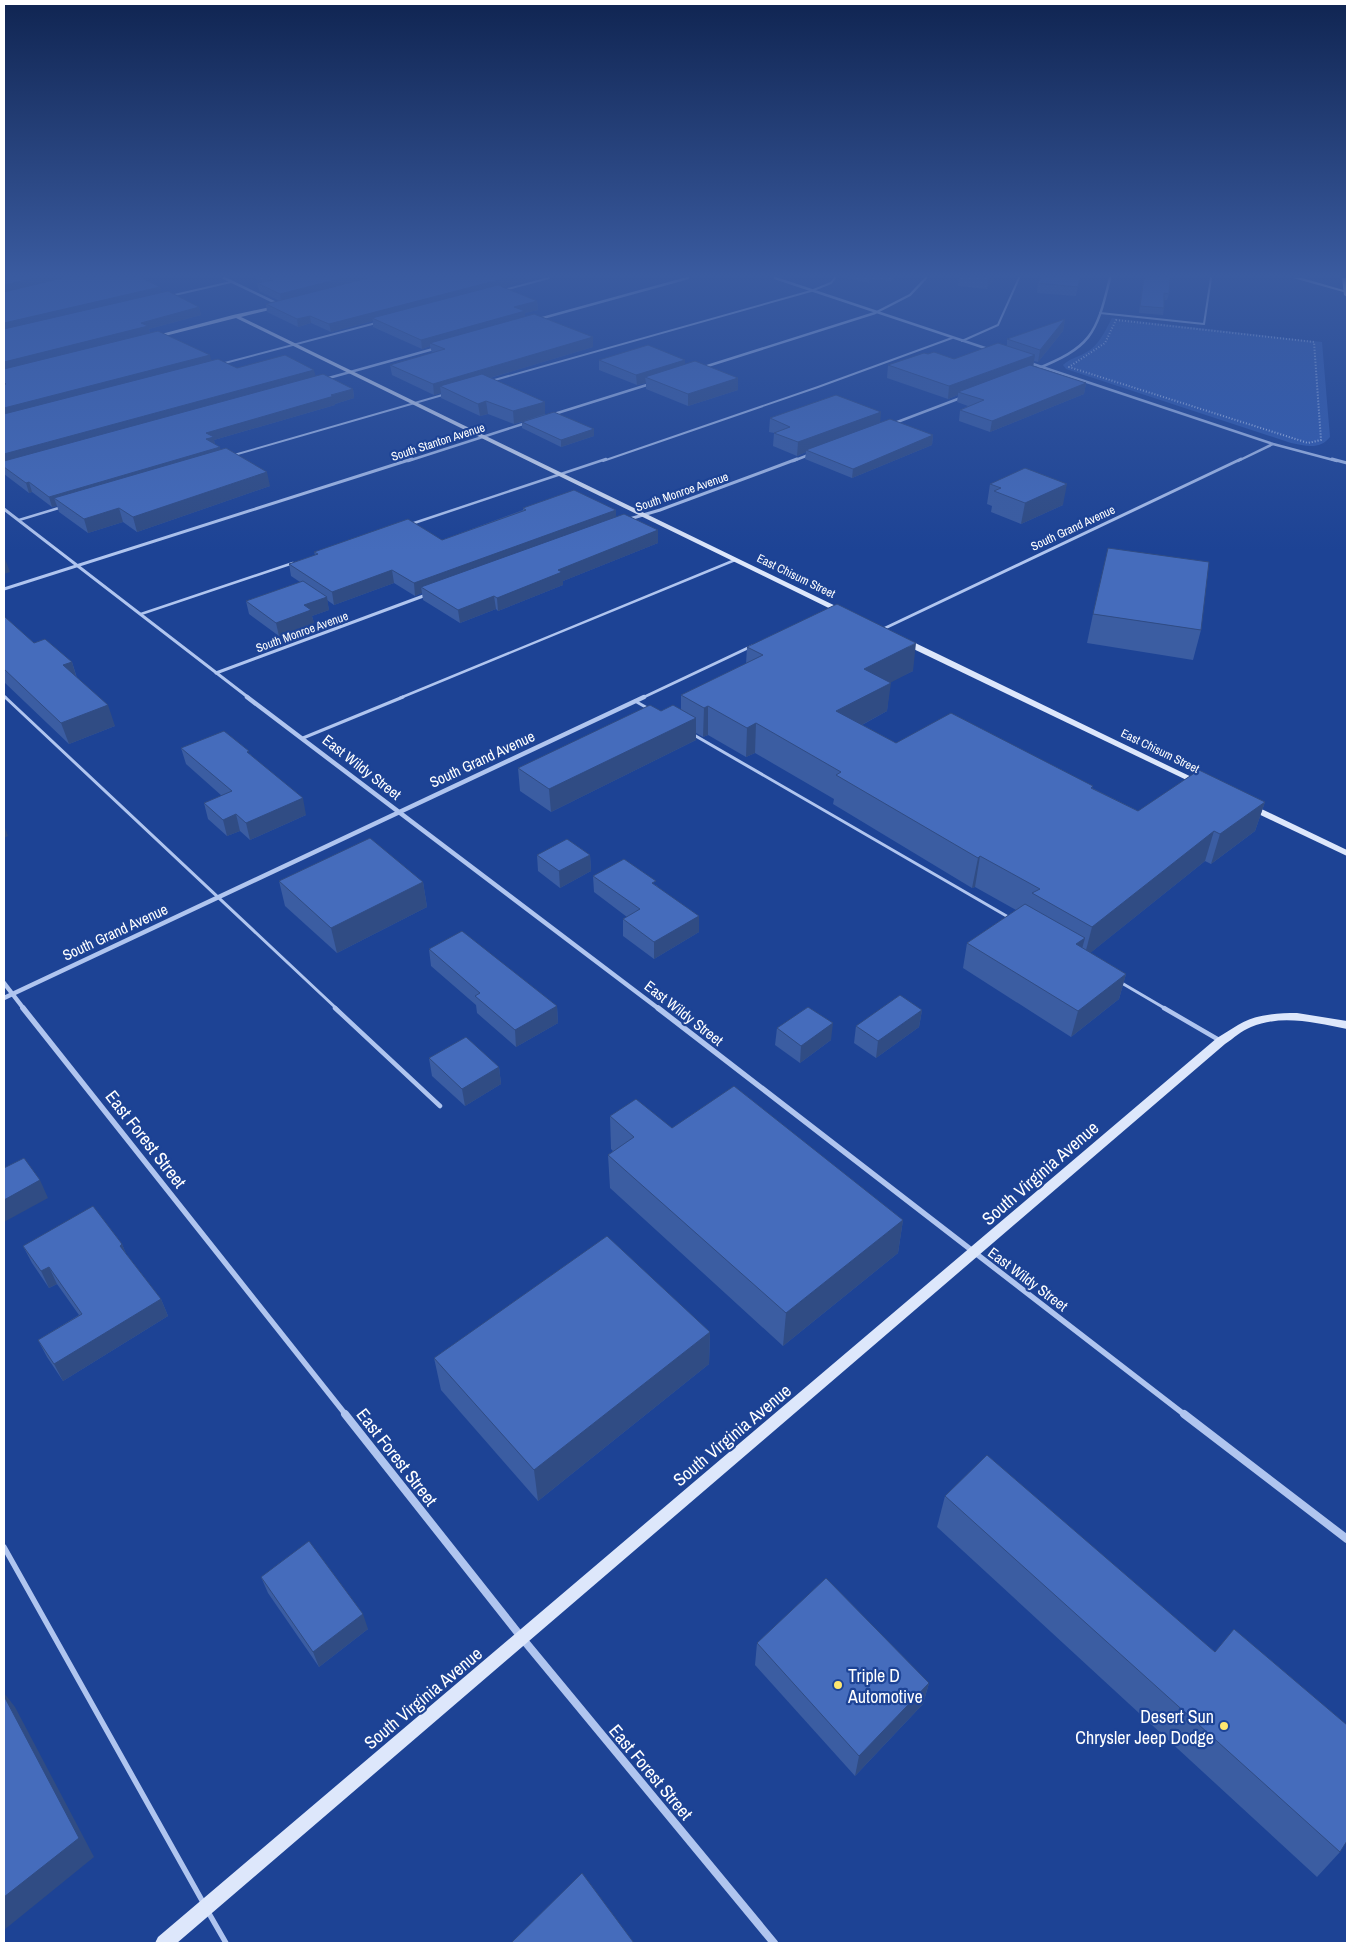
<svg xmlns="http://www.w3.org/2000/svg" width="1351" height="1947" viewBox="0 0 1351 1947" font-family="'Archivo Narrow',sans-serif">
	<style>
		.green { fill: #315cb3 }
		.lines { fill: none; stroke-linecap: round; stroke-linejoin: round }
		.path { stroke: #b0c5ef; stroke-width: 2; stroke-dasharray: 1 2; stroke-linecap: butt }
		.lane-far4 { stroke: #b0c5ef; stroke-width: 2 }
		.lane-far3 { stroke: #b0c5ef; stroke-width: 2.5 }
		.lane-far2 { stroke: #b0c5ef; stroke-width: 3 }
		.lane-far1 { stroke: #b0c5ef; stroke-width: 4.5 }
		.lane { stroke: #b0c5ef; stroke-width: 5.5 }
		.street-far4 { stroke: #b0c5ef; stroke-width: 2.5 }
		.street-far3 { stroke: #b0c5ef; stroke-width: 3 }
		.street-far2 { stroke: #b0c5ef; stroke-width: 4.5 }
		.street-far1 { stroke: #b0c5ef; stroke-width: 5.5 }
		.street { stroke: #b0c5ef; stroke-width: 8 }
		.secondary { fill: #dde7fb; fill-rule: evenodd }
		.primary { fill: #f8faff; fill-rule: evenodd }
		.wall { fill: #3b5da2 }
		.shaded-wall { fill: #304c84 }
		.building { fill: #456cbc; stroke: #304c84 }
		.poi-dot { fill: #fee66f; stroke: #1d4395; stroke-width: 2 }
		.labels { text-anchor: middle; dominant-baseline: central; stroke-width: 4.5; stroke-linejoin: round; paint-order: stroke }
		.far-street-label { font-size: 12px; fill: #fff; stroke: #1d4395 }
		.street-label { font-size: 15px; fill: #fff; stroke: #1d4395 }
		.near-street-label { font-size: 18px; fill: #fff; stroke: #1d4395 }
		.near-poi-label { font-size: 18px; fill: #fff; stroke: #1d4395; text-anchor: start }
	</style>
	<rect width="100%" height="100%" fill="#1d4395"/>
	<path class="green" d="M1112 318 1322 342 1330 437C1320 450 1306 446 1291 443L1066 369 1063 365C1069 359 1078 357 1085 353 1099 346 1105 331 1112 318Z"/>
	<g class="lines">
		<polygon class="path" points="1116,320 1314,342 1321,440 1308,443 1069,367 1105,343"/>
		<g class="lane-far4">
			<polyline points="504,290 549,278"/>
			<polyline points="170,296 231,282"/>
			<polyline points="1100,313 1204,324 1211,278"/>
			<polyline points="962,341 998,325 1019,278"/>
			<polyline points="221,364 376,323"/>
			<polyline points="491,381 811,291 831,283 835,278"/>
			<polyline points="234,455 446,394"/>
			<polyline points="603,461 818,387 952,338"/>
		</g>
		<g class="lane-far3">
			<polyline points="19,520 62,507"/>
			<polyline points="411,524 606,459"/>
			<polyline points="141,614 293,563"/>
			<polyline points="4,696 6,698"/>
			<polyline points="400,698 735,560"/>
		</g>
		<g class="lane-far2">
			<polyline points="5,697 337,1009"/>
			<polyline points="635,701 649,709"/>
			<polyline points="694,735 1010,918"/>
			<polyline points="303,738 403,697"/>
			<polyline points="1120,982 1166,1009"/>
		</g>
		<g class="lane-far1">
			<polyline points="335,1008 440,1106"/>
			<polyline points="1164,1008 1219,1040"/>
		</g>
		<g class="lane">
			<polyline points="4,1547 204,1904"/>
			<polyline points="207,1910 226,1943"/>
		</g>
		<g class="street-far4">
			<polyline points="224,278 280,305"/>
			<polyline points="775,278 988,349"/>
			<polyline points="539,319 688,278"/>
			<polyline points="1027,362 1273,444 1337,461"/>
			<polyline points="701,368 875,313 910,295 926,278"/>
			<path d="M1034 370C1091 347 1096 336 1110 278"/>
			<polyline points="325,379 437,348"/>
			<polyline points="551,415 650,384"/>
			<polyline points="892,424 963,397"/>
			<polyline points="408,461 526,423"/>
			<polyline points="793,461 811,454"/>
			<polyline points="1238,461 1273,444"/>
		</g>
		<g class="street-far3">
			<polyline points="1332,459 1347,463"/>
			<polyline points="4,509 249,698"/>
			<polyline points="626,520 660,510 797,459"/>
			<polyline points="4,589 412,459"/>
			<polyline points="881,630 1241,459"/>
			<polyline points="216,673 426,595"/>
			<polyline points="642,698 752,646"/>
		</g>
		<g class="street-far2">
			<polyline points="247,697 659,1009"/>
			<polyline points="4,983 24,1009"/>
			<polyline points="4,998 644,697"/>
		</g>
		<g class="street-far1">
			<polyline points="23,1008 346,1415"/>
			<polyline points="658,1008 1185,1415"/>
		</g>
		<g class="street">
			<polyline points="345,1414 522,1638 774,1943"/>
			<polyline points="1184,1414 1347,1539"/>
		</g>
		<g class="secondary">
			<polygon points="1293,278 1302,278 1347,291 1347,293"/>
			<polygon points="280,305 282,307 241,317 848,612 841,614 236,318 153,339 150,337 233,315"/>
			<polygon points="901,639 907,639 1204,783 1203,785 1197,785 901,643"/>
			<polygon points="1251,804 1347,850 1347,856 1248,809 1247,807"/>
			<path d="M1297 1013 1347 1021V1029C1316 1023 1282 1014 1251 1027 1241 1031 1234 1038 1225 1044L177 1943H155L158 1937 1217 1038C1224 1034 1231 1029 1238 1025 1256 1014 1277 1013 1297 1013Z"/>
		</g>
		<polygon class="primary" points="1342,278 1347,278 1347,297 1344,295"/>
	</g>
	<g class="wall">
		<polygon points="4,278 161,293 199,307 201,315 149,329 150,333 211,360 237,368 315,376 353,389 354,398 335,404 335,405 214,440 215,445 220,450 270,486 137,532 123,522 88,533 59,512 57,506 52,507 32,492 29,493 4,474"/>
		<polygon points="255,278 534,278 502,287 537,301 538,310 525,313 525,317 593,347 490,378 545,414 594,436 561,447 522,428 522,422 514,424 488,414 480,416 441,398 441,393 434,395 392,375 390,365 432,353 430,346 422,349 373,327 373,321 331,332 311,323 298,327 267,312 266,304 280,301 259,291 257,283 263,282"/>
		<polygon points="846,278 893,278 891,281 869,279 869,283"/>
		<polygon points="959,278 996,278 987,289 958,286"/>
		<polygon points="1080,278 1076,296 1037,293 1038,283"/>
		<polygon points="1143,278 1170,278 1169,294 1167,300 1164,300 1164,308 1163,315 1139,313"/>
		<polygon points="1065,319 1063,331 1038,362 1034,361 1033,366 1086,383 1084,394 990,432 959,421 960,410 968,406 957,402 958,395 948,399 887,378 888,365 928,354 954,359 1007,346 1007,339"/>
		<polygon points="599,360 685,364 738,390 688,406 646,389 646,383 637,385 599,370"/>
		<polygon points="770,418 880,422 933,435 932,445 852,478 805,459 806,452 797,456 773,446 774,433 769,432"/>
		<polygon points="990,484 1063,505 1021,524 991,512 992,506 987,504"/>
		<polygon points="523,508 616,510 616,517 658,543 563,581 563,585 498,611 496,609 460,623 423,600 422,593 415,596 394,583 334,605 327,600 329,610 312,616 314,623 279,636 249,614 246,601 300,582 291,576 289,564 315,555 314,552 442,540 523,510"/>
		<polygon points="1093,614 1201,630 1193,660 1087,643"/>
		<polygon points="4,617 34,643 72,662 77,678 115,726 69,744 4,682"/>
		<polygon points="747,647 913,671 890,682 887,711 862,725 896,743 1093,786 1092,788 1138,811 1265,802 1255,831 1211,864 1205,861 1090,953 1126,974 1119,999 1071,1037 963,968 967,943 1016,910 975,887 972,888 833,804 834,799 755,753 746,757 708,735 703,737 696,733 696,740 551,812 520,791 518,768 661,711 681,710 681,695 746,664"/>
		<polygon points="181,748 250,754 306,815 250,840 240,831 227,836 208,819 204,803 222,796 186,764"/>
		<polygon points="537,855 590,855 591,871 560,888 538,871"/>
		<polygon points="593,876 656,885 699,932 654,959 623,936 623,919 627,917 594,892"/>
		<polygon points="279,881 423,882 427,907 337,953 285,906"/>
		<polygon points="429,949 557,1006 558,1023 516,1047 477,1013 476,1005 431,966"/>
		<polygon points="922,1010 919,1027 876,1058 854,1043 856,1026"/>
		<polygon points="777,1028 831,1040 800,1063 775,1045"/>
		<polygon points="429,1058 499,1067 501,1084 465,1106 432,1076"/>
		<polygon points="610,1116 672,1128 903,1220 898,1253 783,1346 610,1188 608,1155 613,1151 611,1149"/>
		<polygon points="122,1244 126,1254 161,1299 168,1316 63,1381 47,1357 38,1340 79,1315 57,1284 49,1288 32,1263 23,1246"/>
		<polygon points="710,1332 709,1364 538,1501 441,1390 434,1358"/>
		<polygon points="945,1496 1215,1652 1340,1852 1317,1877 937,1527"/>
		<polygon points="261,1577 368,1629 319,1667 268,1593"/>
		<polygon points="757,1643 929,1683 923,1704 855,1776 755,1665"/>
	</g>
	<g class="shaded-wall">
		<polygon points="35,278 71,278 4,294 4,285"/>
		<polygon points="343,278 374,278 281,302 280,294"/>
		<polygon points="506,278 534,279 377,320 372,318 373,321 331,332 329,324"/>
		<polygon points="989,278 996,278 987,289 989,279"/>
		<polygon points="160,287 162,295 4,332 4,323"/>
		<polygon points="537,301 538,310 525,313 525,320 430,343 430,346 422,349 421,340 514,307"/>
		<polygon points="199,307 201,315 149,329 150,334 4,371 4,362"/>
		<polygon points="310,316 311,323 298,327 297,319"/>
		<polygon points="1065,319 1063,331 1038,362 1040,350"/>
		<polygon points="593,337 593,347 449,390 440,386 441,393 434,395 433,384"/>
		<polygon points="210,355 212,364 4,418 4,408"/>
		<polygon points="1035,355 1033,367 958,392 958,395 948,399 949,386"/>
		<polygon points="685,360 685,370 645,377 646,383 637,385 636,375"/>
		<polygon points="314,370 316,378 4,464 4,454"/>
		<polygon points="738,378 738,390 688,406 688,394"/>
		<polygon points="1086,383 1084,394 990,432 992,421"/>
		<polygon points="353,389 354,398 335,404 335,405 214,440 216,447 208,449 206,433"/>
		<polygon points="486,401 488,414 480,416 478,404"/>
		<polygon points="545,402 545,414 514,424 513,411"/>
		<polygon points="881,412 880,425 806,450 806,452 797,456 798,442"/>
		<polygon points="594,429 594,436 561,447 561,440"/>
		<polygon points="933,435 932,445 852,478 853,469"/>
		<polygon points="220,447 222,457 54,498 57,506 52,507 49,497"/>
		<polygon points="267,472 270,486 137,532 133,517"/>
		<polygon points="29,482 32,492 29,493 26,483"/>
		<polygon points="1067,484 1063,505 1021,524 1025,503"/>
		<polygon points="119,508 123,522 88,533 84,519"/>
		<polygon points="616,510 616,522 421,587 422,593 415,596 414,583"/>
		<polygon points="658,530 658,543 563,581 563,585 498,611 497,598 558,570"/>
		<polygon points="4,556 10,572 4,574"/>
		<polygon points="392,570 394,583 334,605 332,592"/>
		<polygon points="494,596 496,609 460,623 458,610"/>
		<polygon points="327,597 329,610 312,616 314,623 279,636 276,623 304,605"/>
		<polygon points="916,643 913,671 861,698 864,669"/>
		<polygon points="72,662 78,683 63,665"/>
		<polygon points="891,683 887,711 834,740 836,711"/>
		<polygon points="108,705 115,726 69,744 61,723"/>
		<polygon points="708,706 708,735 703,737 704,708"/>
		<polygon points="696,718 696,740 551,812 549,789"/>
		<polygon points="756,723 755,753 746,757 747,728"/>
		<polygon points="303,798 306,815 250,840 246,823"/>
		<polygon points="1265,802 1255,831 1211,864 1220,834"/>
		<polygon points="236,814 240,831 227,836 223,820"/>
		<polygon points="4,825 8,836 4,838"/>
		<polygon points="1214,831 1205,861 1084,958 1092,927"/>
		<polygon points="590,855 591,871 560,888 559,871"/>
		<polygon points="980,856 975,887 972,888 978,858"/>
		<polygon points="423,882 427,907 337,953 331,928"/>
		<polygon points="699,916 699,932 654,959 654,942"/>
		<polygon points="1085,938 1078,963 1076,944"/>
		<polygon points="1126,974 1119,999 1071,1037 1078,1011"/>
		<polygon points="557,1006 558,1023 516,1047 515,1030"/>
		<polygon points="922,1010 919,1027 876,1058 878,1041"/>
		<polygon points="833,1023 831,1040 800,1063 801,1046"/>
		<polygon points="499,1067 501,1084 465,1106 462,1089"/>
		<polygon points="40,1180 48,1198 4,1222 4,1200"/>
		<polygon points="903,1220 898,1253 783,1346 786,1313"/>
		<polygon points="122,1244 129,1261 120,1246"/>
		<polygon points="49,1267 57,1284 49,1288 41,1271"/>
		<polygon points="161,1299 168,1316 63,1381 54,1364"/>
		<polygon points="710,1332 709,1364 538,1501 534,1470"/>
		<polygon points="363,1614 368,1629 319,1667 313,1652"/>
		<polygon points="929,1683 923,1704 855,1776 859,1756"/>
		<polygon points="4,1693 15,1707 94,1857 4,1930"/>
	</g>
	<g class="building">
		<polygon points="4,278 35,278 4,285"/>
		<polygon points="62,278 142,278 160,287 4,323 4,292"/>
		<polygon points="270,278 343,278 280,294 257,283 273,280"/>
		<polygon points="368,278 506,278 329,324 310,316 297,319 266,304"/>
		<polygon points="1040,278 1080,278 1078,287 1038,283"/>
		<polygon points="1144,278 1170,278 1169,294 1164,293 1164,308 1140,306"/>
		<polygon points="498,285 537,301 514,307 525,311 421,340 372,318"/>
		<polygon points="168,291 199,307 141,323 148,326 4,362 4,329"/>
		<polygon points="534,314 593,337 433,384 390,365 445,349 430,343"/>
		<polygon points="1065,319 1040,350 1007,339"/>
		<polygon points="158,331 210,355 4,408 4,385 6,384 4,382 4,369"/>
		<polygon points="998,343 1035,355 949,386 888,365 924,353 928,354 934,352 954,359"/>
		<polygon points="648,345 685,360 636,375 599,360"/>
		<polygon points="285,355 314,370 4,454 4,414 218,359 237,368"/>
		<polygon points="695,361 738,378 688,394 645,377"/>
		<polygon points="1030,365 1086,383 992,421 960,410 984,400 958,392"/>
		<polygon points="323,374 353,389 331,395 334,396 206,433 214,437 206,439 220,447 49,497 29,482 26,483 4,467 4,461"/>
		<polygon points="482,374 545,402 513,411 486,401 478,404 440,386"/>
		<polygon points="836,395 881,412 798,442 774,433 790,427 770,418"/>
		<polygon points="554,412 594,429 561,440 522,422"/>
		<polygon points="890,419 933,435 853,469 806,450"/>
		<polygon points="226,448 267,472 133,517 119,508 84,519 54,498"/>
		<polygon points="1025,468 1067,484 1025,503 994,491 1001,488 990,484"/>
		<polygon points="574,490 616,510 414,583 392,570 332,592 289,564 318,554 314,552 408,519 442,540 526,510 523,508"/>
		<polygon points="624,514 658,530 558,570 562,572 497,598 494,596 458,610 421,587"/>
		<polygon points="1108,548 1209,562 1201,630 1093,614"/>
		<polygon points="303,581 327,597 304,605 311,610 276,623 246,601"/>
		<polygon points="837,604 916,643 864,669 891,683 836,711 896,743 951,713 1093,786 1091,788 1138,811 1199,770 1265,802 1220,834 1214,831 1092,927 1032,893 1040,889 980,856 978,858 836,775 841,772 756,723 747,728 708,706 704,708 681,695 763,655 747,647"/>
		<polygon points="4,617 5,617 34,643 45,639 72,662 63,665 108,705 61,723 4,669"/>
		<polygon points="650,705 661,711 673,705 696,718 549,789 518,768"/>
		<polygon points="224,731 249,751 247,752 303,798 246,823 236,814 223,820 204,803 232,791 181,748"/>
		<polygon points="370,838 423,882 331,928 279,881"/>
		<polygon points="567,839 590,855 559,871 537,855"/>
		<polygon points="624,859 656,881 652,883 699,916 654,942 623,919 640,909 593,876"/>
		<polygon points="1025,904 1085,938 1076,944 1126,974 1078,1011 967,943"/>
		<polygon points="462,931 557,1006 515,1030 475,996 480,993 429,949"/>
		<polygon points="900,995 922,1010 878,1041 856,1026"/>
		<polygon points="808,1007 833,1023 801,1046 777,1028"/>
		<polygon points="466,1037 499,1067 462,1089 429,1058"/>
		<polygon points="734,1086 903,1220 786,1313 608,1155 634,1137 610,1116 636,1099 672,1128"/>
		<polygon points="24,1158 40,1180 4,1200 4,1168"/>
		<polygon points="93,1206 122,1244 120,1246 161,1299 54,1364 38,1340 82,1314 49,1267 41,1271 23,1246"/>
		<polygon points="607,1236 710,1332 534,1470 434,1358"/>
		<polygon points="987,1455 1215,1652 1234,1629 1347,1725 1347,1841 1340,1852 945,1496"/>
		<polygon points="309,1541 363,1614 313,1652 261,1577"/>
		<polygon points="826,1578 929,1683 859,1756 757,1643"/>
		<polygon points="4,1696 79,1838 4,1897"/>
		<polygon points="582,1873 634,1943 511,1943"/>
	</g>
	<linearGradient id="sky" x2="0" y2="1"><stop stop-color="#102552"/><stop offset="0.5" stop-color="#3a5ba0"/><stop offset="1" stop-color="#3a5ba0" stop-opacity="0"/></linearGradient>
	<rect width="1351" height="551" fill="url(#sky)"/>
	<g class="poi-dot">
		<circle cx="838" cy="1685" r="5"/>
		<circle cx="1224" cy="1726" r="5"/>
	</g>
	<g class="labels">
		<g class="far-street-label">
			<text transform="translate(438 442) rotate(-18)">South Stanton Avenue</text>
			<text transform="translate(682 492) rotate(-19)">South Monroe Avenue</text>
			<text transform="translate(1073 528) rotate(-25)">South Grand Avenue</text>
			<text transform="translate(796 576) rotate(26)">East Chisum Street</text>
			<text transform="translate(302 632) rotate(-20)">South Monroe Avenue</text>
			<text transform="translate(1160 751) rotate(26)">East Chisum Street</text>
		</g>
		<g class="street-label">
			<text transform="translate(482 759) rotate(-25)">South Grand Avenue</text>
			<text transform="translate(362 767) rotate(38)">East Wildy Street</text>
			<text transform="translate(115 932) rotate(-25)">South Grand Avenue</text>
			<text transform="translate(684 1013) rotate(38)">East Wildy Street</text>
			<text transform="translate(1028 1279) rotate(37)">East Wildy Street</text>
		</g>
		<g class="near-street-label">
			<text transform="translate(146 1139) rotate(52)">East Forest Street</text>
			<text transform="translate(1040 1173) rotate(-41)">South Virginia Avenue</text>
			<text transform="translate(732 1435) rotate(-40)">South Virginia Avenue</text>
			<text transform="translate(397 1457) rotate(52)">East Forest Street</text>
			<text transform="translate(423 1698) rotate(-40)">South Virginia Avenue</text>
			<text transform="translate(651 1772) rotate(50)">East Forest Street</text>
		</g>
		<g class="near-poi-label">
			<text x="848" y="1675">Triple D<tspan x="848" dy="21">Automotive</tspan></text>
			<text x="1214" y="1716" text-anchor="end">Desert Sun<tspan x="1214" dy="21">Chrysler Jeep Dodge</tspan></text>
		</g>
	</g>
	<rect width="1351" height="1947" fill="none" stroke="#ffffff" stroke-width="10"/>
</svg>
